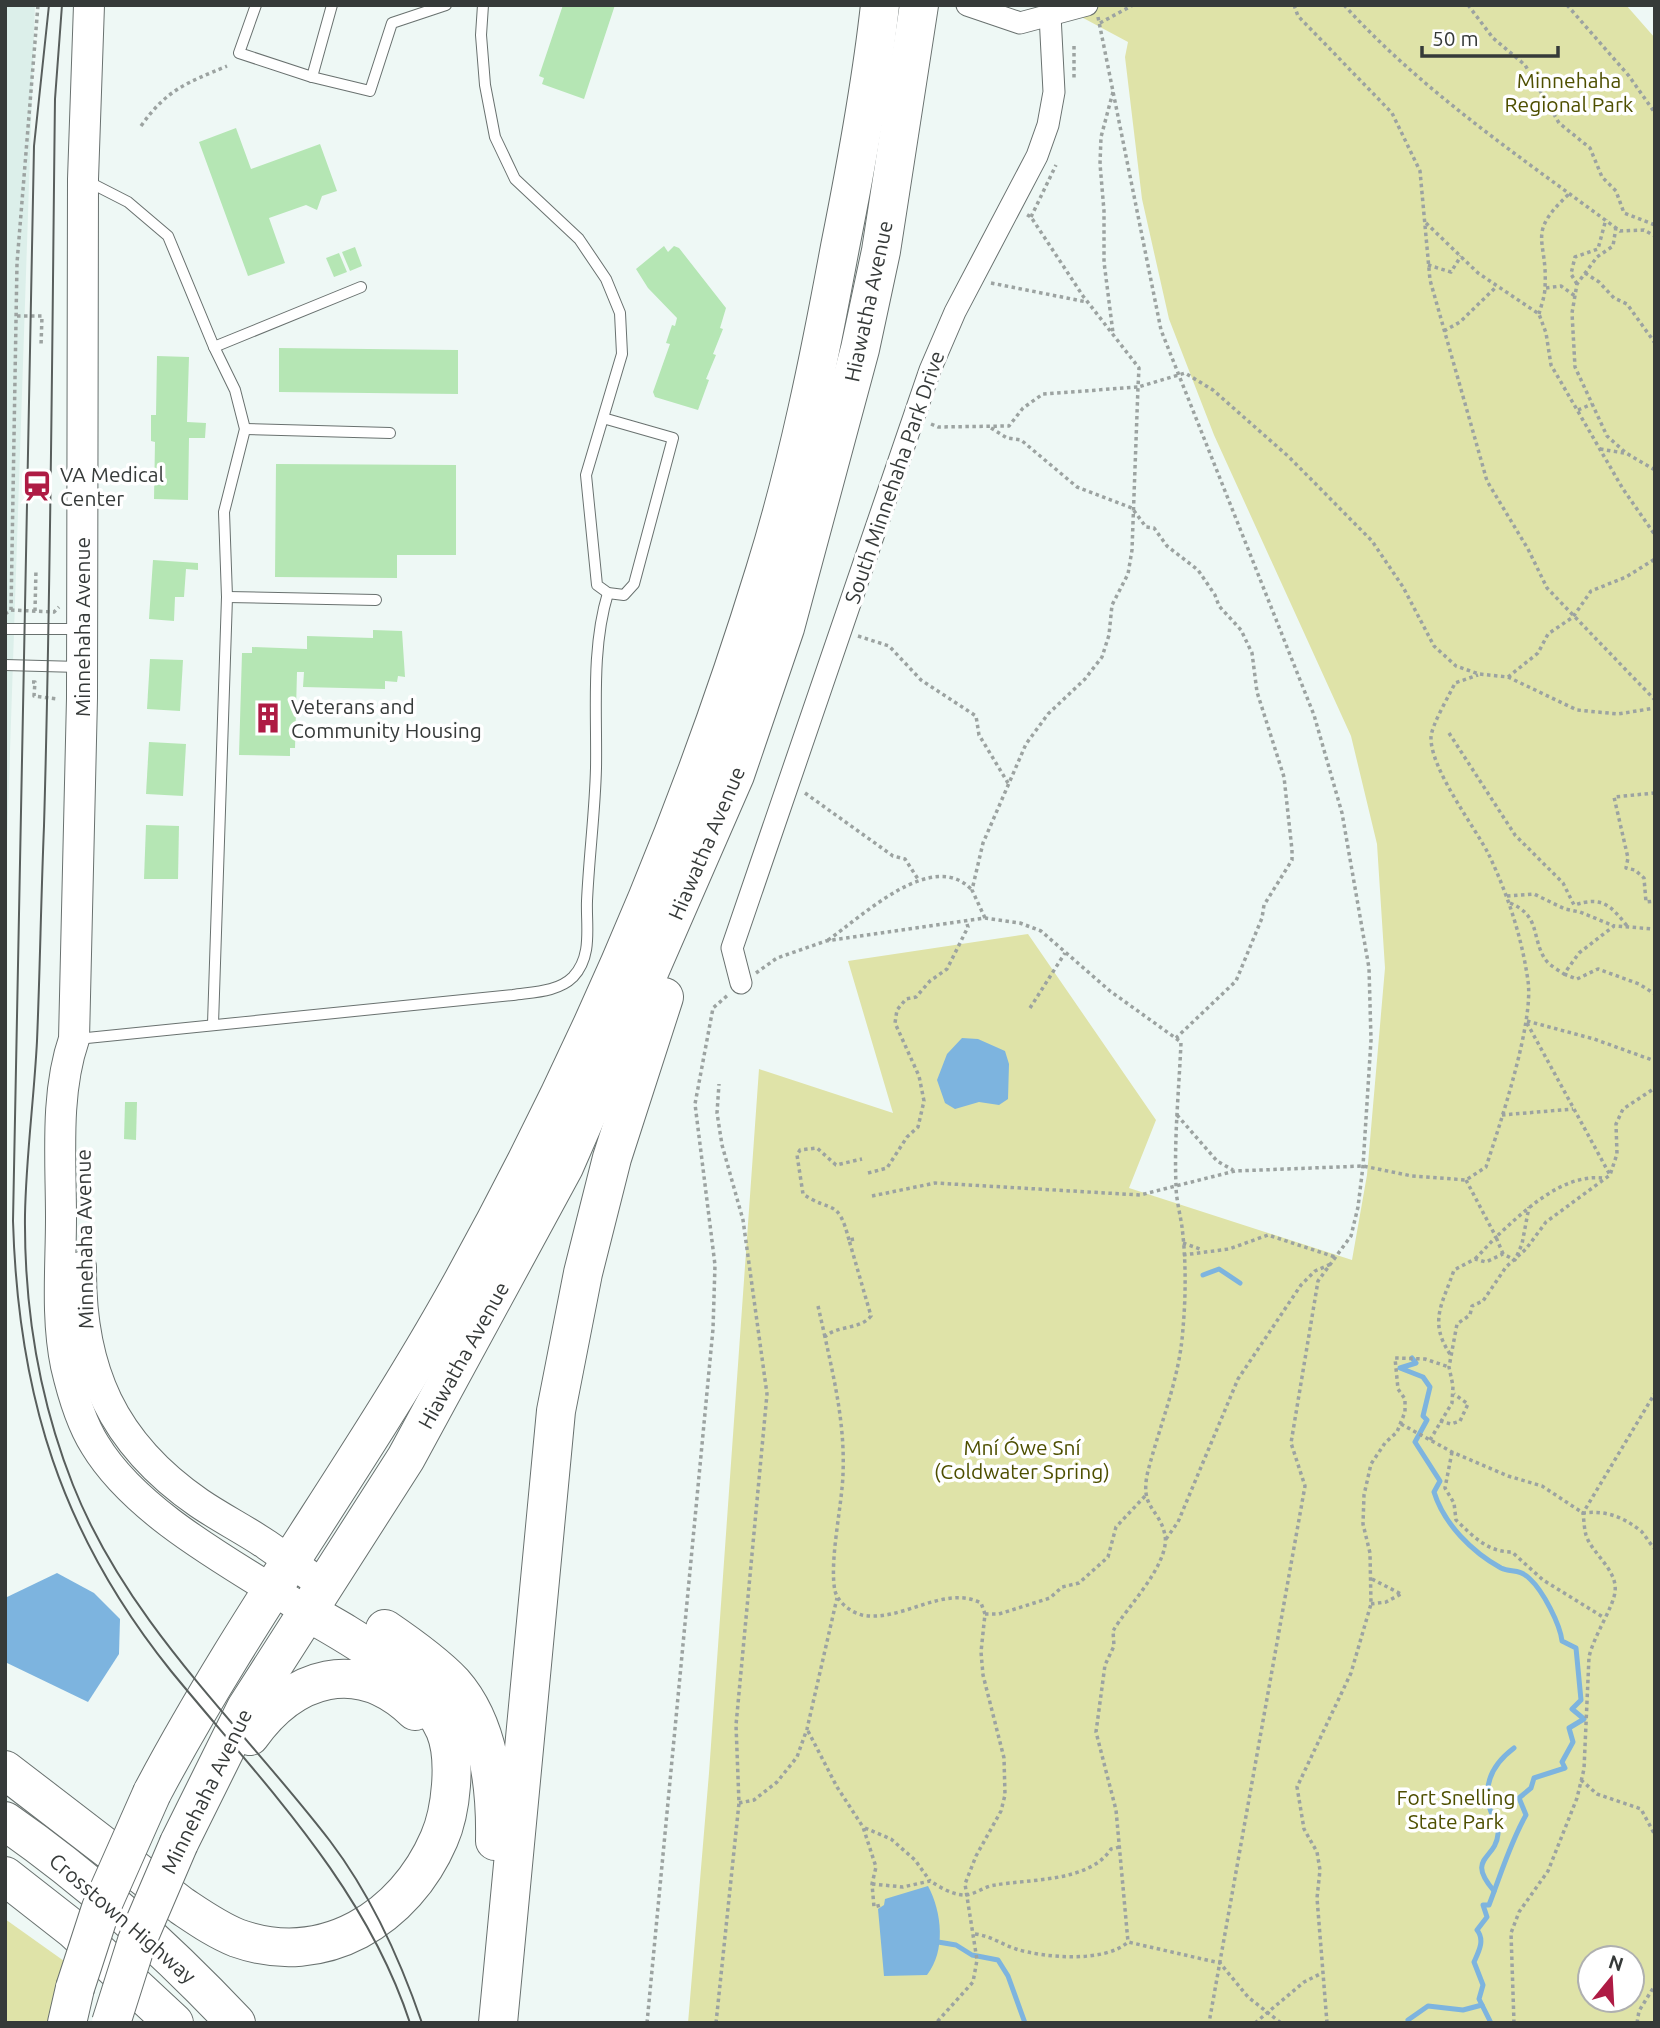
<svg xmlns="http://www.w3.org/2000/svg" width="1660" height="2028" viewBox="0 0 1660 2028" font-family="Ubuntu,sans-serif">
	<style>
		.built { fill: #dcefea }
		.green { fill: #dfe3a8; fill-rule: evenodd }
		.water { fill: #7db4df }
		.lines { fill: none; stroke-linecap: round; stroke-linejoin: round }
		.stream { stroke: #7db4df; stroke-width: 5 }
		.building { fill: #b5e6b4 }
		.lane-casing { stroke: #69716f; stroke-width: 12 }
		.street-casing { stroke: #69716f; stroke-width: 23 }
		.secondary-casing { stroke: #69716f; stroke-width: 32 }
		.highway-casing { stroke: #69716f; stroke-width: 40 }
		.path { stroke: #9ca3a1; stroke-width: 3.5; stroke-dasharray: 3.5 3.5; stroke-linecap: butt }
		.lane { stroke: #fff; stroke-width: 10 }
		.street { stroke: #fff; stroke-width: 21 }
		.secondary { stroke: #fff; stroke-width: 30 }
		.highway { stroke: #fff; stroke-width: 38 }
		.tram { stroke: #585e5c; stroke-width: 2 }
		.highway-bridge-casing { stroke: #69716f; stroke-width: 40; stroke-linecap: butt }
		.highway-bridge { stroke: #fff; stroke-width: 38 }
		.labels { text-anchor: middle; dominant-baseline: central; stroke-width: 7; stroke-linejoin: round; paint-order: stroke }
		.park-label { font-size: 21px; fill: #4e4f00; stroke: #fff }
		.street-label { font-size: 21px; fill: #363a39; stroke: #fff }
		.poi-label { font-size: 21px; fill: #363a39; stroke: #fff; text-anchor: start }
	</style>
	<rect width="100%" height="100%" fill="#eef8f5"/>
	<polygon class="built" points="5,5 35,5 5,901"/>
	<g class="green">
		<path d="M1059 5H1626L1655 38V2023H688L709 1773 759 1069 893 1113 848 961 1028 934 1156 1120 1129 1188 1352 1260 1367 1175 1385 968 1377 844 1351 736 1214 435 1169 319 1142 199 1125 57 1128 42ZM1590 1958H1632V2000H1590Z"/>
		<polygon points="5,1919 64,1961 49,2023 5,2023"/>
	</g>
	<g class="water">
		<polygon points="962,1038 978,1039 1005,1051 1009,1064 1008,1099 999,1105 979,1102 955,1109 945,1103 937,1080 947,1054"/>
		<polygon points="57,1573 94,1593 120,1619 119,1654 88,1702 5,1662 5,1598"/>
		<path d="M928 1886C942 1912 946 1951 927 1975L884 1976 878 1909 884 1905 885 1899Z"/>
	</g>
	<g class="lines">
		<g class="stream">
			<polyline points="1203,1275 1219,1269 1240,1283"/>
			<path d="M1412 1358 1416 1363 1400 1368 1423 1377 1430 1387 1423 1416 1427 1420 1415 1442 1440 1481 1434 1492C1444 1524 1472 1552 1501 1568 1511 1573 1519 1568 1530 1579 1543 1591 1560 1624 1562 1641L1576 1648 1581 1700 1572 1709 1584 1719 1569 1728 1573 1742 1562 1762 1565 1768 1534 1778 1531 1788 1519 1798 1526 1815C1510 1843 1501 1874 1489 1905H1483L1487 1917 1477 1930C1485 1940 1479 1951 1474 1962L1483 1985 1479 1999 1491 2023"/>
			<path d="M1494 1891C1465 1857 1496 1860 1498 1834 1499 1825 1492 1817 1490 1809 1482 1782 1494 1763 1514 1748"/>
			<polyline points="938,1942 956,1945 972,1955 998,1960 1008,1976 1025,2023"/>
			<polyline points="1408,2020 1428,2006 1463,2010 1482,2005"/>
		</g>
	</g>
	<g class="building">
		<polygon points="563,5 615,5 584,99 542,84 544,78 539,76"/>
		<polygon points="236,128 251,169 320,144 337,191 322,196 317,210 306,205 269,218 285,263 248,276 199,142"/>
		<polygon points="664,246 668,252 674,246 679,248 726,308 720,328 723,329 713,354 716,355 706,379 709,380 698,410 655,397 653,392 670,344 666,343 672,325 675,326 677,318 648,288 636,269"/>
		<polygon points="355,247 362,266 350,271 342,252"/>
		<polygon points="339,253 347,272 334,277 326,258"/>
		<polygon points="279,348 458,350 458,394 279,392"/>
		<polygon points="157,356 189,357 187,422 206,423 205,438 189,438 188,500 154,499 155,442 151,441 151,415 156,415"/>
		<polygon points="276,464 456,465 456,555 397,555 397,578 275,577"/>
		<polygon points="153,560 198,563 198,570 186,569 184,597 175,597 174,621 149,619"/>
		<polygon points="373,630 402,631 405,677 398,676 397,682 385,681 385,689 303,687 304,672 297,672 295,748 290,748 290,756 239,755 242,653 252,653 252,647 307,649 307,636 373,638"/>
		<polygon points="150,659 183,660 180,711 147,709"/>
		<polygon points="149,742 186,744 183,796 146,794"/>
		<polygon points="146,825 179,826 178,879 144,879"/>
		<polygon points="125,1102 137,1102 136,1140 124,1139"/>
	</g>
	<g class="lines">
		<g class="lane-casing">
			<g id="lane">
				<polyline points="256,5 239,53 312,77 332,5"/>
				<polyline points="483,5 481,35 485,85 495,137 515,179 579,239 606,279 620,313 622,354 586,475 597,585 608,593 624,595 634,584 673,438 603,418"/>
				<polyline points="312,77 370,91 392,23 446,5"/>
				<polyline points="85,180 128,202 168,236 214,347 235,390 245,429 224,512 227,597 213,1024"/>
				<polyline points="214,347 361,287"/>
				<polyline points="245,429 390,433"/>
				<polyline points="227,597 376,600"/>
				<polyline points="5,629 80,629"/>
				<polyline points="5,665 79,667"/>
				<path d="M77 1039 513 995C533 992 558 992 573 977 593 956 586 926 587 901 589 856 595 812 596 768 597 711 591 649 608 593"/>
			</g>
		</g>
		<g class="street-casing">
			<g id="street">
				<polyline points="967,5 1020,23 1087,5"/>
				<polyline points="741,983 732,948 930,370 955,312 1037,156 1048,125 1054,92 1050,15"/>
			</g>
		</g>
		<g class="secondary-casing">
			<g id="secondary">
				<path d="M89 5 83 179 82 698 74 1039C55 1094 61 1159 61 1218 61 1266 56 1318 66 1366 72 1392 81 1423 95 1445 138 1516 238 1567 306 1611"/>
				<path d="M81 1267C80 1369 112 1443 199 1503 221 1518 245 1530 267 1545 286 1558 304 1572 323 1585"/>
			</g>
		</g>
		<g class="highway-casing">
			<g id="highway">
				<path d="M385 1629C407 1644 434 1663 453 1683 490 1725 496 1788 495 1841"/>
				<path d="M250 1736C293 1676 358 1656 415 1711"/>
				<path d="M5 1770 182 1906C200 1918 217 1930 237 1938 324 1969 405 1918 439 1839 451 1812 457 1759 445 1730 419 1674 358 1640 306 1611"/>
				<path d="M152 1793C244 1619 362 1462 458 1290 585 1062 688 821 765 571 798 465 820 355 840 247 856 167 871 87 880 5"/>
				<path d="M5 1821C90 1880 165 1948 236 2023"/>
				<polyline points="179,1843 246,1708 406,1458 564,1167 735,775 785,628 860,349 881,251 919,5"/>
				<polyline points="5,1876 74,1930 174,2023"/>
				<polyline points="67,2023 75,1988"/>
				<polyline points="498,2023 556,1411 583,1273 612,1158 664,997"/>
			</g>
		</g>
		<g class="path">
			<polyline points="1294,5 1298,16 1392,113 1420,171 1430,280 1487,481 1528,549 1547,588 1655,700"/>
			<path d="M1344 5C1425 94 1525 160 1620 231L1644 230 1655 236"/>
			<polyline points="1468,5 1493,38 1525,65 1559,123 1590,148 1602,177 1616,191 1624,213 1655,225"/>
			<polyline points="1567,5 1629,76 1655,113"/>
			<polyline points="1098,17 1161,330 1314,715 1342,813 1369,968 1371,1040 1363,1166 1358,1207 1351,1236 1318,1281 1291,1443 1305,1486 1209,2023"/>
			<polyline points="1100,23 1133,5"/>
			<polyline points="1074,46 1074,79"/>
			<polyline points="1113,92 1101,137 1100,164 1104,211 1104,262 1113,333"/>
			<path d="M141 126C167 89 187 83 227 66"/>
			<polyline points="1031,217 1056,165"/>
			<polyline points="1426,223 1478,273 1539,314 1546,333 1551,365 1623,489 1655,535"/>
			<polyline points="1616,227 1613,246 1597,257 1577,284 1572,313 1575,367 1607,436 1626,453 1655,470"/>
			<polyline points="1428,265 1451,272 1461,256"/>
			<polyline points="1585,273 1599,282 1614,298 1627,304 1655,343"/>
			<polyline points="991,283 1087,302"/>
			<polyline points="1577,284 1571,274 1575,257 1598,249 1606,219"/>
			<polyline points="1546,288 1561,286 1575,296"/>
			<path d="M1539 314C1541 306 1545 296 1545 287 1548 238 1525 235 1569 194"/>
			<polyline points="17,316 42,316 41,346"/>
			<polyline points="1444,331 1460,322 1496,287"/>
			<polyline points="1578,410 1592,404"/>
			<polyline points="931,424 938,427 1009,426 1023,408 1043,394 1138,387 1139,368 1083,296 1031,217 1026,214"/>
			<polyline points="991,428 1007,438 1021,440 1077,487 1132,508 1146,527 1154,528 1167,546 1198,570 1215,595 1219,606 1241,630 1252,653 1257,692 1284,777 1292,850 1292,860 1264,905 1262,918 1236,981 1176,1038"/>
			<polyline points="1600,449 1624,453"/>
			<polyline points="11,610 54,612 59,607"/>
			<polyline points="35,611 36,569"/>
			<polyline points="5,614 11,610 17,263 38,5"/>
			<polyline points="858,636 889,646 921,680 976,716 979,735 1008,783"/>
			<polyline points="1508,677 1538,653 1548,634 1573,617 1591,591 1626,577 1655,559"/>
			<polyline points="32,682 35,682 34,696 57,699"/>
			<path d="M1449 733 1515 835 1563 883 1574 905C1603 896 1610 905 1628 927"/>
			<polyline points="805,793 893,856 905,859 918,879"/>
			<polyline points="1655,793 1614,797 1628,858 1626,868 1635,870 1644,878 1646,902 1655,901"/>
			<polyline points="1507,896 1534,894 1565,909 1580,912 1614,926"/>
			<path d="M1510 903C1541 916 1531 937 1545 959 1549 965 1558 970 1564 974L1579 953 1614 926 1655 929"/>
			<polyline points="985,918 972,890 983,843 1026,744 1048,714 1085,679 1102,657 1109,635 1112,605 1128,574 1132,550 1138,387 1185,373 1213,390 1289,457 1372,541 1403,587 1434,646 1456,666 1479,674 1508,677 1577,710 1618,714 1655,708"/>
			<path d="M828 940C864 915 933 848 972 890"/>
			<path d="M756 973 777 958 826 941 985 918 1020 923 1041 931 1110 991 1181 1042C1179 1090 1174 1138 1176 1185 1176 1199 1180 1213 1182 1227 1186 1259 1186 1295 1183 1328 1180 1378 1160 1424 1148 1471 1139 1509 1159 1507 1165 1535 1170 1564 1127 1607 1113 1631L1114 1646 1105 1665 1096 1732 1116 1810 1128 1942"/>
			<polyline points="1564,974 1577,979 1598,969 1639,984 1655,994"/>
			<polyline points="1030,1008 1065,953"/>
			<polyline points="1527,1021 1594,1039 1655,1061"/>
			<polyline points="1527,1023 1610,1175"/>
			<polyline points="1177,1115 1217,1161 1233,1170"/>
			<polyline points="1502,1115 1573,1109"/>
			<polyline points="868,1173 887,1168 907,1137 918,1127 924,1101 919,1076 895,1023 897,1010 906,999 916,997 930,981 947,969 968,927 966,921"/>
			<polyline points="1466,1180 1496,1237 1475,1259"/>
			<path d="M872 1196 935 1183 1140 1195 1235 1171 1363 1166 1412 1176 1466 1180 1486 1167C1500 1124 1534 1023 1528 981 1522 938 1508 895 1489 855 1475 827 1430 769 1431 737 1432 724 1449 696 1455 683L1478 675"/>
			<path d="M854 1239 849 1240 871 1316C860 1330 837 1325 825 1337 835 1383 845 1426 843 1474 842 1506 829 1562 835 1591 838 1602 850 1612 862 1615 901 1623 944 1584 981 1603L985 1614 981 1652 983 1675 1004 1758 1005 1795 1001 1811 976 1856 965 1884 977 1960 973 1982 936 2023"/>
			<path d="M849 1240C838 1197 832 1214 803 1194L797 1155 800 1150 817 1148 836 1165 862 1159"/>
			<polyline points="1183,1243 1200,1249"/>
			<path d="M1503 1254 1496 1237C1524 1211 1562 1174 1602 1178"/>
			<polyline points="1183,1255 1229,1249 1268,1235 1335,1257"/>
			<polyline points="818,1306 825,1337"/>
			<path d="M1450 1354C1428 1321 1443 1303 1454 1270L1475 1259 1486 1262 1503 1254 1515 1260 1522 1244 1529 1207"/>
			<polyline points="1440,1421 1451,1424 1460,1421 1468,1404 1454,1394"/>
			<path d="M1401 1424 1452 1452 1508 1476 1542 1486 1583 1513C1606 1510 1623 1517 1641 1531 1646 1536 1649 1543 1655 1549"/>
			<polyline points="1430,1440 1452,1403 1453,1386 1449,1367 1457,1324 1470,1315 1472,1306 1483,1301 1506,1267 1526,1249 1546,1222 1610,1175 1617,1154 1616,1124 1623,1109 1655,1088"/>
			<path d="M1452 1452 1445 1488 1454 1503 1456 1520C1473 1536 1487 1552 1512 1552L1543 1580 1603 1617"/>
			<polyline points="1166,1539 1178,1522 1238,1379 1301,1285 1315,1271 1331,1264"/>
			<polyline points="1372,1579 1401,1594"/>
			<polyline points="1371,1604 1386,1602 1401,1594"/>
			<polyline points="985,1614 999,1614 1050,1598 1062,1587 1079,1583 1108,1557 1116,1527 1146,1495"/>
			<polyline points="808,1731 837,1787 863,1827 876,1867 872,1884 874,1907 881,1905"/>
			<polyline points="1581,1780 1597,1794 1641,1809 1655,1835"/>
			<polyline points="739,1803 754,1800 777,1782 797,1757 807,1729 837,1598"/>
			<polyline points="865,1828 891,1839 915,1860 930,1881"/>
			<path d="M872 1884 903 1887 930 1881C940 1887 952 1895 965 1895 974 1895 985 1886 995 1885 1030 1879 1090 1882 1111 1849L1120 1847"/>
			<path d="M975 1934C991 1936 1001 1944 1016 1949 1045 1958 1105 1963 1128 1942L1220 1963 1248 1997 1281 2023"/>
			<polyline points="1655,1942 1655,1958"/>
			<polyline points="647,2023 713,1329 715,1265 695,1104 713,1008 728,995"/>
			<polyline points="716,2023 739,1803 736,1725 767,1394 743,1220 722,1145 717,1113 719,1084"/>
			<polyline points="1255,2023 1304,1982 1322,1973"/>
			<polyline points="1327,2023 1317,1898 1320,1870 1317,1852 1304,1829 1297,1787 1351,1673 1371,1604 1370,1553 1363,1524 1364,1495 1371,1464 1385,1443 1397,1432 1405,1412 1405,1399 1398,1389 1395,1358 1425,1359 1449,1367"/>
			<path d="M1514 2023 1511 1933 1519 1912 1548 1871 1577 1798 1584 1769 1589 1657C1594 1635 1613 1608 1615 1592 1618 1570 1592 1554 1586 1535 1584 1528 1584 1520 1583 1513L1655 1393"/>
			<polyline points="1637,2023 1639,2011 1655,1985"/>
		</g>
		<use href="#lane" class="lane"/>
		<use href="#street" class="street"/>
		<use href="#secondary" class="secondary"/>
		<use href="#highway" class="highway"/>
		<g class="tram">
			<path d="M49 5 34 146 13 1221C18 1395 61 1534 171 1671 261 1781 365 1885 410 2023"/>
			<path d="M62 5 55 99C52 341 51 584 44 826 41 898 40 970 37 1041 34 1099 26 1157 25 1215 24 1307 39 1399 73 1485 128 1624 241 1725 330 1841 371 1895 400 1959 422 2023"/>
		</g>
		<g class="highway-bridge-casing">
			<g id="highway-bridge">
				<polyline points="75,1988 101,1908 152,1793"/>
				<polyline points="111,2023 137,1941 179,1843"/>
			</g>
		</g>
		<use href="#highway-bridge" class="highway-bridge"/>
	</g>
	<defs>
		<g id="station-bare" transform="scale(2.415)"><path d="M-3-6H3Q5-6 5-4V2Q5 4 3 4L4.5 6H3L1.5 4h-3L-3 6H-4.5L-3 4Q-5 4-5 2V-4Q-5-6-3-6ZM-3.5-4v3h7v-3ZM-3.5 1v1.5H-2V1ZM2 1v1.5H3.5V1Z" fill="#ae1b44" stroke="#fff" stroke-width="2.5" paint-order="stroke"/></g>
		<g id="building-bare" transform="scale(2.415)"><path d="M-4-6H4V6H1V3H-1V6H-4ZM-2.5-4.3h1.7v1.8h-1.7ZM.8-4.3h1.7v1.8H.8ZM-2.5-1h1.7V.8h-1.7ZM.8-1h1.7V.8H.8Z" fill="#ae1b44" stroke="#fff" stroke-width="2.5" paint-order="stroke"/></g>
	</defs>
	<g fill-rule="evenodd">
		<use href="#station-bare" x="37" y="486"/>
		<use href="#building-bare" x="268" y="718"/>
	</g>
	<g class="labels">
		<g class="park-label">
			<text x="1569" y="80">Minnehaha<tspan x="1569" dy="24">Regional Park</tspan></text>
			<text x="1022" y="1447">Mní Ówe Sní<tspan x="1022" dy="24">(Coldwater Spring)</tspan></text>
			<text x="1456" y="1797">Fort Snelling<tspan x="1456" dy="24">State Park</tspan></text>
		</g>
		<g class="street-label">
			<text transform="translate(868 301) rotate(-78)">Hiawatha Avenue</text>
			<text transform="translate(894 477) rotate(-71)">South Minnehaha Park Drive</text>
			<text transform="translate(82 627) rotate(-90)">Minnehaha Avenue</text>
			<text transform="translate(706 843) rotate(-67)">Hiawatha Avenue</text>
			<text transform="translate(84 1239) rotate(-91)">Minnehaha Avenue</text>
			<text transform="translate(463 1355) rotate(-61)">Hiawatha Avenue</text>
			<text transform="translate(206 1791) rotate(-64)">Minnehaha Avenue</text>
			<text transform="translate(123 1918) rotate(41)">Crosstown Highway</text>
		</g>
		<g class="poi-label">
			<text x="60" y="474">VA Medical<tspan x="60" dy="24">Center</tspan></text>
			<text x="291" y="706">Veterans and<tspan x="291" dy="24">Community Housing</tspan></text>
		</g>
	</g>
	<rect width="1660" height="2028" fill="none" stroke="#363a39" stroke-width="14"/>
	<g transform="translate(1611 1979) rotate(18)"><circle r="33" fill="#ffffff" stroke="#afb0b0" stroke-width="2"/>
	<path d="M0-5L12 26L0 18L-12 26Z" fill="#ae1b44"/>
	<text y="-10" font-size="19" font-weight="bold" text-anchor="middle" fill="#363a39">N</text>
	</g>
	<path d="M1422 46v10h136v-10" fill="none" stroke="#363a39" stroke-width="3.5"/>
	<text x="1432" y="46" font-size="21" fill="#363a39" stroke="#ffffff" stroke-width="5" paint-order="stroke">50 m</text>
</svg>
